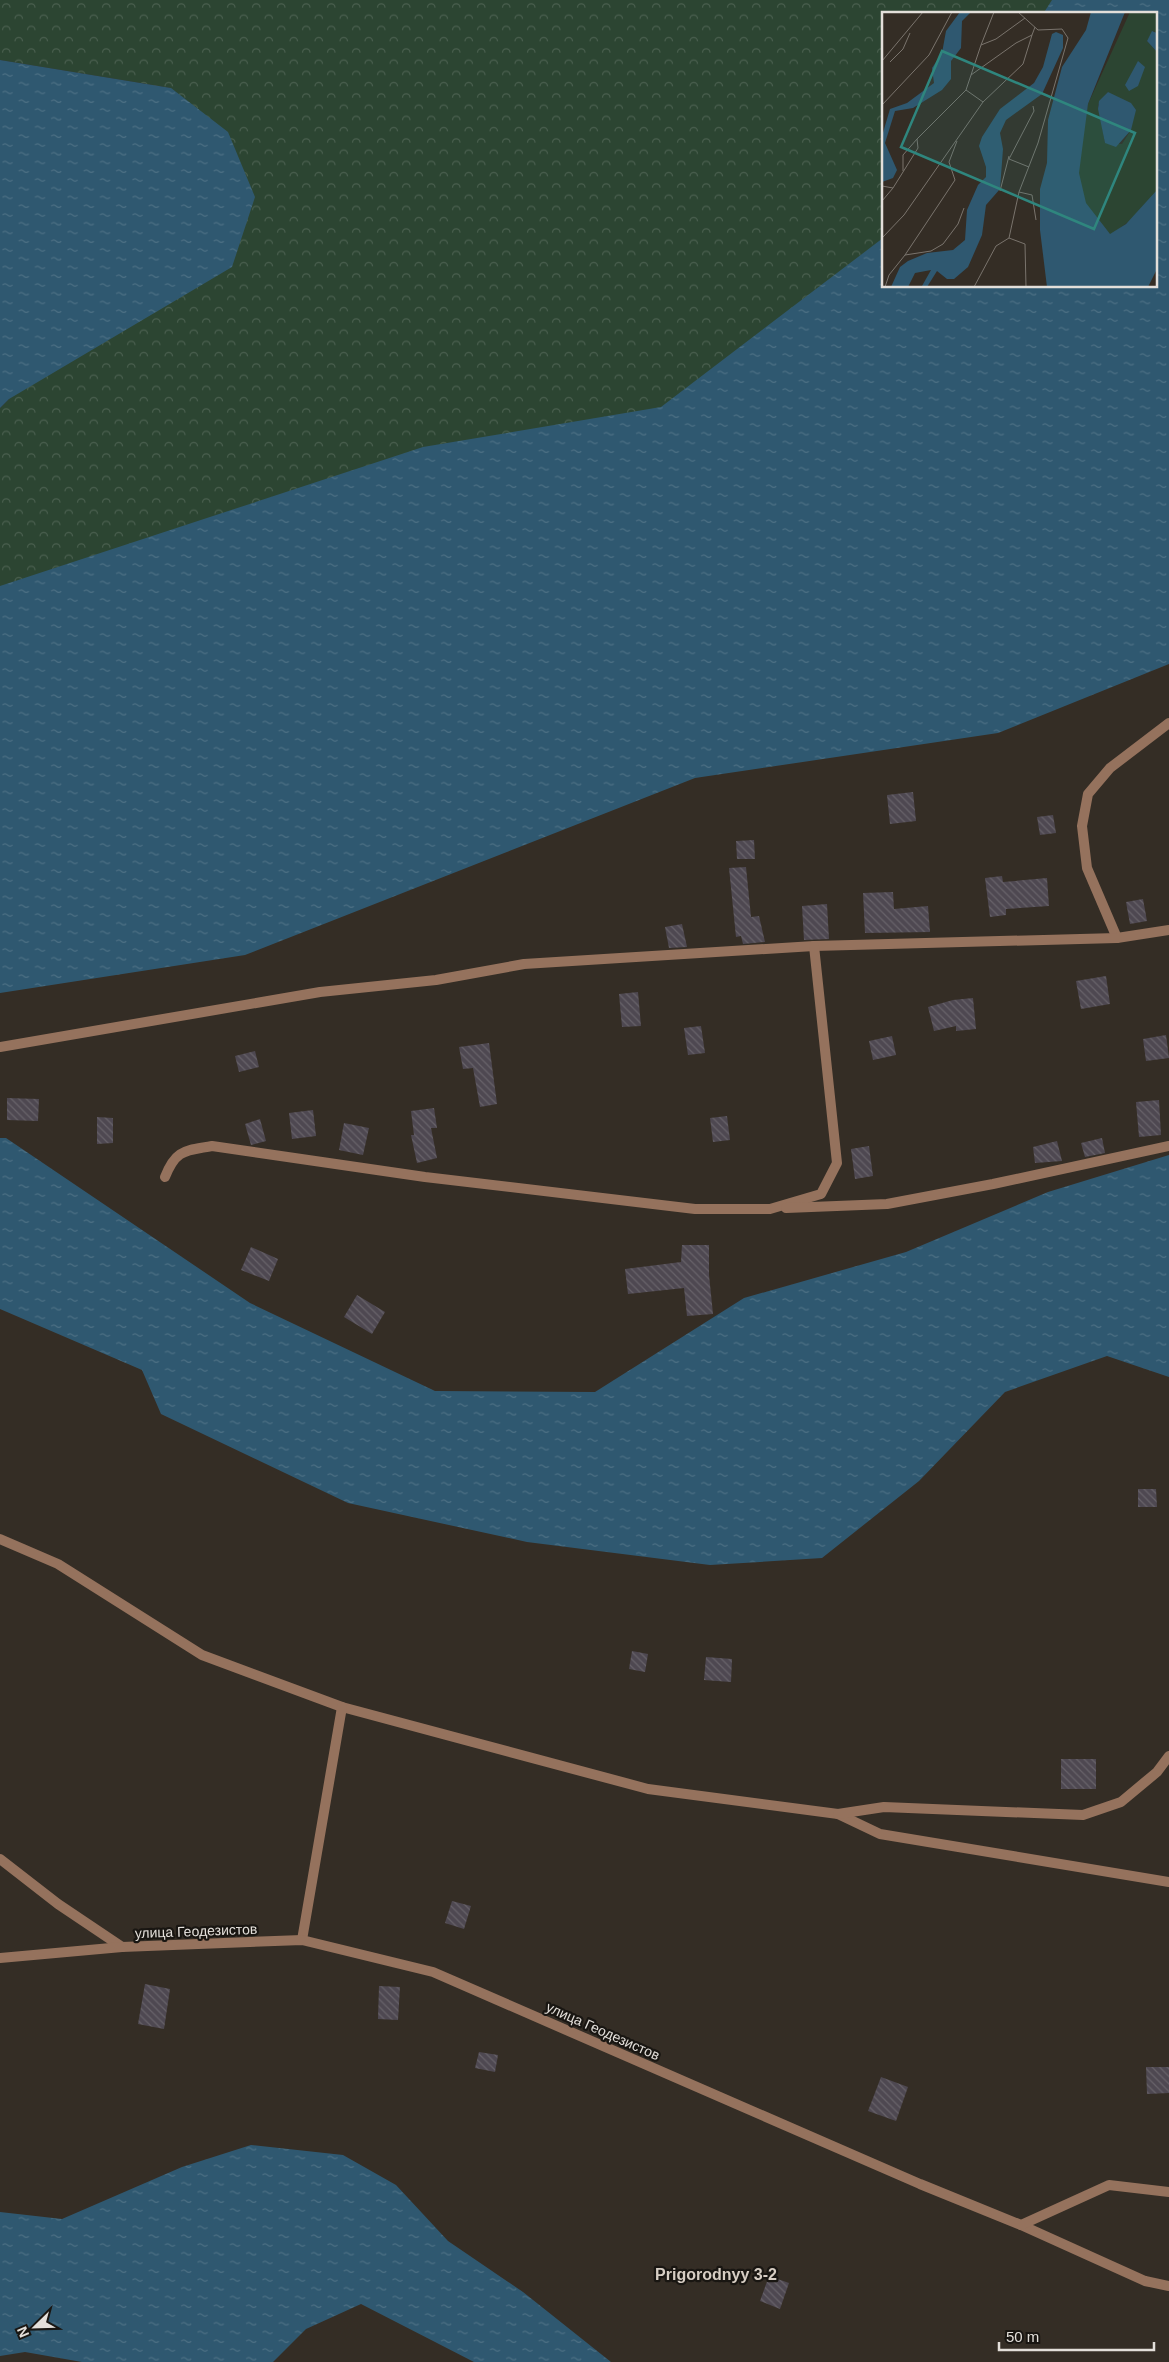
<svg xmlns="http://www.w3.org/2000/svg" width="1169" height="2362" viewBox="0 0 1169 2362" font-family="Arial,sans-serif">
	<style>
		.forest { fill: url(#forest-crowns) }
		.water { fill: url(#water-ripples) }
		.building { fill: url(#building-back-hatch) }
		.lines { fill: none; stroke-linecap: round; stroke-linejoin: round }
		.service { stroke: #95725d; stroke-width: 10 }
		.minor { stroke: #95725d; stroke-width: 10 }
		.labels { text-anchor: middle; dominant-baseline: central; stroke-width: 4.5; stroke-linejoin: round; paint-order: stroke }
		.street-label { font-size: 14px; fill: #e3dfda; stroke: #191612 }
		.quarter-label { font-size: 16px; font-weight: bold; fill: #d7cec4; stroke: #191612 }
		.inset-road { fill: none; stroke: #7a746d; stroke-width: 1 }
		.view { fill: #2f867e; fill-opacity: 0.15; stroke: #2f867e; stroke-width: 2.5 }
		.inset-edge { fill: none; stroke: #e3dfda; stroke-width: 2.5 }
	</style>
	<defs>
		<pattern id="forest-crowns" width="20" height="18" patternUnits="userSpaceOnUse" patternTransform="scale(1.25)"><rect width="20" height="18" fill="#2c4532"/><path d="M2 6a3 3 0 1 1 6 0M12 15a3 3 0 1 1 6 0" fill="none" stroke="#4a5f4f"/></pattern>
		<pattern id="water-ripples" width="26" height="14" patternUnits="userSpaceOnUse" patternTransform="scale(1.25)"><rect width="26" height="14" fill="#2f5870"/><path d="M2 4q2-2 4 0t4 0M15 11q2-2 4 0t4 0" fill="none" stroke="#4d7084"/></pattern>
		<pattern id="building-back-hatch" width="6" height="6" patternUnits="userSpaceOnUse" patternTransform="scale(1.25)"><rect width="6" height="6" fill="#4e4851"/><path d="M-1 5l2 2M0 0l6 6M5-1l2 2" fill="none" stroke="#676269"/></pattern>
	</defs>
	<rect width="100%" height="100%" fill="#342d25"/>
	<polygon class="forest" points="0,0 1053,0 1045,14 883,14 883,286 758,422 0,598 0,408 9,399 171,88 0,60"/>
	<g class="water">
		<polygon points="1052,0 1169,0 1169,664 998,733 695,778 245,955 0,993 0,586 423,447 661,407 883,238 883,286 1155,286 1155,14 1043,14"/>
		<polygon points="0,60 171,88 228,132 255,197 232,267 9,399 0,408"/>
		<polygon points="0,1138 6,1138 250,1303 435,1391 595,1392 744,1298 906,1252 1048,1192 1169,1155 1169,1377 1107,1356 1005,1392 919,1481 822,1558 710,1565 527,1542 348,1503 161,1414 142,1370 0,1309"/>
		<polygon points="251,2145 343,2155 396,2185 448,2241 523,2292 611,2362 474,2362 361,2304 306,2329 273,2362 82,2362 25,2352 0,2356 0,2212 62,2219 182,2167"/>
	</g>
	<g class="building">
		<polygon points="913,792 916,821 890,824 887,795"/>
		<polygon points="1053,815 1056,833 1040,835 1037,817"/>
		<polygon points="754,840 755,859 737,859 736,841"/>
		<polygon points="746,867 751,917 759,916 765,942 743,944 741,936 736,937 729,868"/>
		<polygon points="1002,876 1003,882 1047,878 1049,906 1006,909 1006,915 990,917 985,878"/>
		<polygon points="893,892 894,909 928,906 930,932 865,933 863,893"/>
		<polygon points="1143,899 1147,921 1130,924 1126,902"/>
		<polygon points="827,904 829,939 804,940 802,906"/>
		<polygon points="682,924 687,947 669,948 665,927"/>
		<polygon points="1106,976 1110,1004 1081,1009 1076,981"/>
		<polygon points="638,992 641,1026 622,1027 619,994"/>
		<polygon points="973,998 976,1029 956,1031 956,1026 934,1031 928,1007 953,1000"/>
		<polygon points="701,1026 705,1053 688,1055 684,1028"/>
		<polygon points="1166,1035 1169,1058 1146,1061 1143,1039"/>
		<polygon points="892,1036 896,1055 873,1060 869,1041"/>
		<polygon points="489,1043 497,1104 480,1107 473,1068 463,1069 459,1047"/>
		<polygon points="255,1051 259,1067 239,1072 235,1056"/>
		<polygon points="7,1098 39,1099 38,1121 7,1120"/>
		<polygon points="1159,1100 1161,1135 1139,1137 1136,1102"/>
		<polygon points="434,1108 437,1128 431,1128 437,1158 417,1163 411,1135 414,1135 411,1111"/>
		<polygon points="313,1110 316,1136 292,1139 289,1113"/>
		<polygon points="727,1116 730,1140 713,1142 710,1118"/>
		<polygon points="97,1117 113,1118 113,1143 97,1144"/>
		<polygon points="260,1119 266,1141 251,1145 245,1124"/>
		<polygon points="344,1123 369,1128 363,1155 339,1150"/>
		<polygon points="1102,1138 1105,1153 1085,1157 1081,1143"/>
		<polygon points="1057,1141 1062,1161 1035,1163 1033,1147"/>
		<polygon points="869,1146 873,1176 855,1179 851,1149"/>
		<polygon points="682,1245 709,1245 709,1275 713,1314 687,1316 684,1288 628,1294 625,1269 681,1262"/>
		<polygon points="251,1247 278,1259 269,1281 241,1270"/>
		<polygon points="357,1295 385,1312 372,1334 344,1317"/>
		<polygon points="1138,1489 1156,1489 1157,1507 1138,1507"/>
		<polygon points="632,1651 648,1654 645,1672 629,1669"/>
		<polygon points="706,1657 732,1659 731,1682 704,1680"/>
		<rect x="1061" y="1759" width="35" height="30"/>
		<polygon points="452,1901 471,1906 464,1929 445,1923"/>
		<polygon points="145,1984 170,1989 164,2029 138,2024"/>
		<polygon points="379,1986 400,1987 398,2020 378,2019"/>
		<polygon points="479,2052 498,2055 495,2072 475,2068"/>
		<polygon points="1146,2067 1169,2067 1169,2093 1147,2094"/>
		<polygon points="881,2077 908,2087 896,2121 868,2111"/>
		<polygon points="769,2276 789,2283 780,2309 760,2301"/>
	</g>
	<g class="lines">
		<polyline class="service" points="1021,2225 1145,2281 1169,2286"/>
		<g class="minor">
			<polyline points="1117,938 1087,868 1082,826 1088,794 1110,768 1169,723"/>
			<polyline points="0,1047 320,992 436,980 524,964 814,946 1117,938 1169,930"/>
			<path d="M165 1177C176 1149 185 1151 212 1146L425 1177 695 1209H770L821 1194 837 1163 814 946"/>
			<polyline points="786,1208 887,1204 993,1184 1169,1146"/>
			<polyline points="0,1539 58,1564 202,1655 342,1707 648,1789 838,1814 880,1834 1169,1882"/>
			<polyline points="838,1814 884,1807 1083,1815 1121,1802 1157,1772 1169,1756"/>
			<polyline points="0,1859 58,1904 122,1947"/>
			<polyline points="302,1940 342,1707"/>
			<polyline points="0,1958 122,1947 302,1940 433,1972 920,2184 1021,2225 1109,2185 1169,2192"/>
		</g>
	</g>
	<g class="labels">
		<g class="street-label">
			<text transform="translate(196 1931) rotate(-2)">улица Геодезистов</text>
			<text transform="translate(603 2031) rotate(24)">улица Геодезистов</text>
		</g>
		<g class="quarter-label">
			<text x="716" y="2274">Prigorodnyy 3-2</text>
		</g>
	</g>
	<g transform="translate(882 12)">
		<rect width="275" height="275" fill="#342d25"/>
		<path d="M248 0H275V21L271 19 265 29 275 40V178L256 202 227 225 198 185 193 151 206 92ZM226 80 249 118 240 132 223 131 216 93Z" fill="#2c4532" fill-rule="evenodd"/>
		<path d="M78 0H89L80 9 79 36 69 49V67L60 78 31 96 13 99 3 131 15 158 11 166 0 170V124L8 97 25 91 52 71 50 56 60 41 64 19ZM209 0H243L206 92 197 161 204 191 228 222 244 212 275 178V257L266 275H165L158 218V177L165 151 166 108 180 55 204 18ZM270 19 275 21V40L265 29ZM174 20 181 23V36L160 82 124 108 118 121 121 137 118 177 104 193 100 223 86 255 72 267H65L55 259 45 275 40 274 49 258 33 261 26 275H9L18 255 26 249 45 241 71 238 83 228 85 198 96 173 104 165V155L97 134 100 125 118 97 152 71 161 55 170 22ZM256 49 263 55 256 74 247 79 243 73ZM226 80 249 91 254 98 249 118 234 135 223 131 216 97 217 89Z" fill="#2f5870"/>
		<path class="inset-road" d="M99 33 112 0M0 49 41 0M8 50 21 37 28 21M89 63 134 31 150 23 153 15M84 78 101 90M0 93 47 43 70 0M75 129 67 150 73 168 23 243 49 239 61 232 76 212 82 196M147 155 127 147 152 99 151 94M21 159V143L35 127M0 174 11 176 36 136 35 127 84 78 99 33 114 27 143 6M118 179 127 144M137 180 150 183 154 208M0 189 11 176M0 226 22 203 101 90 141 52 150 23M127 226 143 232 144 275M3 275 7 263 23 243M92 275 114 234 127 226 137 180 156 131 186 26 180 17 156 18 136 0"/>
		<path class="view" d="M60 39 253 121 212 217 19 135Z"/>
		<rect width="275" height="275" class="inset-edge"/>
	</g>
	<g transform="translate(35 2327) rotate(247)" stroke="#191612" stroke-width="4" paint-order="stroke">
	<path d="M0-4L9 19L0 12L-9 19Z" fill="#e3dfda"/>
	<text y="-8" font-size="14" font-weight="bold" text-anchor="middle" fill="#e3dfda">N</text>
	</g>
	<path d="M999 2342v8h155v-8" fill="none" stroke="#e3dfda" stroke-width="2.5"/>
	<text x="1006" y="2342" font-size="15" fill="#e3dfda" stroke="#191612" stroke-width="4" paint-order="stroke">50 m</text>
</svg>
